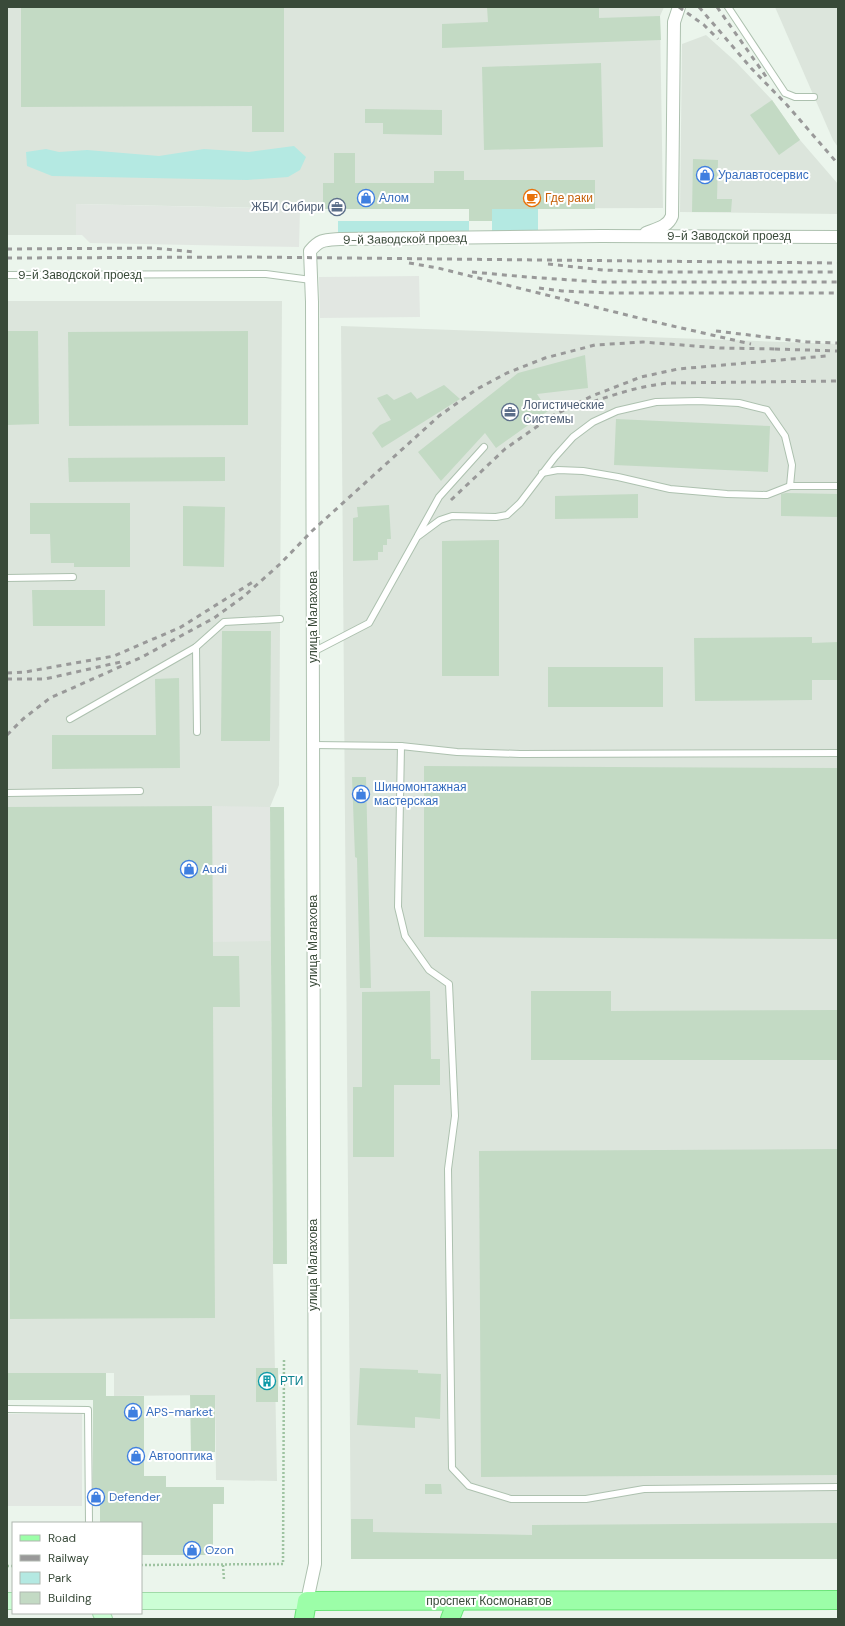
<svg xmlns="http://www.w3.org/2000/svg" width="845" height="1626" viewBox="0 0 845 1626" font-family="'DM Sans',sans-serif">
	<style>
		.industrial { fill: #dce5dc }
		.green { fill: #b4e9e2 }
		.parking { fill: #e2e7e2 }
		.building { fill: #c3dac4 }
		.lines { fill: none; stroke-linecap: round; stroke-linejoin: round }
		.service-casing { stroke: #adc1af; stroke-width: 8 }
		.minor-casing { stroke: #adc1af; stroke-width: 14 }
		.secondary-casing { stroke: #a0dba8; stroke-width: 18 }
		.primary-casing { stroke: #6ae478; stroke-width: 20 }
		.path { stroke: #9ec3a1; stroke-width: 2.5; stroke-dasharray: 2 2; stroke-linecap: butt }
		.service { stroke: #fff; stroke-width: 6 }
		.minor { stroke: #fff; stroke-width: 12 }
		.secondary { stroke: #ccfed5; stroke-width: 16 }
		.primary { stroke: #9cfea8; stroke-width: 18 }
		.rail { stroke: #999; stroke-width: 3; stroke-dasharray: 5 5; stroke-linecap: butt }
		.labels { text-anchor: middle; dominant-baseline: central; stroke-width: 4; stroke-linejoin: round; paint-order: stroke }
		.shop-label { font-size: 12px; fill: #366cbe; stroke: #fff; text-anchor: start }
		.food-label { font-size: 12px; fill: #c56008; stroke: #fff; text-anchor: start }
		.service-label { font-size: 12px; fill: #4e5e75; stroke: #fff; text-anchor: end }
		.street-label { font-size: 12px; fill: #394a39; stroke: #fff }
		.culture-label { font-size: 12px; fill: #0d838f; stroke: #fff; text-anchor: start }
	</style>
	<rect width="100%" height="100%" fill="#ebf5ec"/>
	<g class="industrial">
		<polygon points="7,7 664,7 660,16 663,208 323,209 77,204 76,235 7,235"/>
		<polygon points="775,7 838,7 838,147 833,140"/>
		<polygon points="706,35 736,62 772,100 800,140 838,184 838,214 680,212 682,44"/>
		<polygon points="7,301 282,301 279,785 270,807 273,1264 277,1481 216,1480 215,1395 114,1396 114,1373 7,1373"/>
		<polygon points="341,326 838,344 838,1559 351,1559"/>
	</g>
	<g class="green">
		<polygon points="294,146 306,157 300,170 288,177 247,180 52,176 27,166 26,152 46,149 59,152 87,150 159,156 204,149 249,152"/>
		<rect x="492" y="209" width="46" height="23"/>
		<rect x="338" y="221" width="131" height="13"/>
	</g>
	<g class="parking">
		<polygon points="76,204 300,209 299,247 90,243 82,235 76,235"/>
		<polygon points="419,276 420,317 320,318 319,277"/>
		<polygon points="212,806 270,807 270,941 213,942"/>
		<rect x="7" y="1414" width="75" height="92"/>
	</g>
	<g class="building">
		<polygon points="21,7 284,7 284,132 252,132 252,106 21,107"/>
		<polygon points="487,7 599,7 599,18 660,16 661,40 442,48 442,24 488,22"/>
		<polygon points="601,63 603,147 484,150 482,67"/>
		<polygon points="772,100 800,140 779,155 750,115"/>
		<polygon points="365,109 442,110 442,135 383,134 383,123 365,123"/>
		<polygon points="334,153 355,153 355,183 434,183 434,171 464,171 464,180 595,180 595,209 492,209 492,221 469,221 469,209 323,209 323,183 334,183"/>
		<polygon points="693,159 718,160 717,199 732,199 731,212 692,212"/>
		<polygon points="7,331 38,331 39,424 7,425"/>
		<polygon points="248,331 248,425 69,426 68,332"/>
		<polygon points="585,355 588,388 537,394 548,411 496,448 485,433 441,481 418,452 518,373"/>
		<polygon points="444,385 460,399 382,448 372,433 380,425 391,420 377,398 387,394 394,400 411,392 417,399"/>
		<polygon points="616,419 770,426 768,472 614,465"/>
		<polygon points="225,457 225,481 69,482 68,458"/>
		<polygon points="786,493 838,494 838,517 781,516 781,494"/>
		<polygon points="638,494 638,518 555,519 555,496"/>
		<polygon points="30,503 130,503 130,567 74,567 74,563 51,563 50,534 30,534"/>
		<polygon points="389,505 391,539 387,539 387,545 383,545 383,552 378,552 378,560 353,561 353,518 358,517 357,507"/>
		<polygon points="183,506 225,507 224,567 183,566"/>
		<polygon points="499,540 499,676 442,676 442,541"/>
		<polygon points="32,590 105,590 105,626 33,626"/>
		<polygon points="222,631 271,631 270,741 221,741"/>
		<polygon points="812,637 812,643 838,642 838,680 812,680 812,700 695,701 694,638"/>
		<rect x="548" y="667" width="115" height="40"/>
		<polygon points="179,678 180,768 52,769 52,735 156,735 155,679"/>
		<polygon points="424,766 838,768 838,939 424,937"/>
		<polygon points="352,777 366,777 371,988 360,988 357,858 355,857"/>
		<polygon points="212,806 213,956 239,956 240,1007 213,1007 215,1318 10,1319 7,807"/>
		<polygon points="270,807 284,807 287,1264 273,1264"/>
		<polygon points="430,991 431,1059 440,1059 440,1085 394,1085 394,1157 353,1157 353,1087 362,1087 362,992"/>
		<polygon points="531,991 611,991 611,1011 838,1010 838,1060 531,1060"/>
		<polygon points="838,1149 838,1475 481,1477 479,1151"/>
		<rect x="256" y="1368" width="22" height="34"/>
		<polygon points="360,1368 418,1370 418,1373 441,1374 440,1419 415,1417 415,1428 357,1425"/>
		<polygon points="7,1373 106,1373 106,1396 144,1396 144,1476 166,1476 166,1487 224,1487 224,1504 213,1504 213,1555 141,1555 141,1523 100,1523 100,1506 93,1506 93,1400 7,1400"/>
		<polygon points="190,1395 215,1395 215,1452 191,1452"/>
		<polygon points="425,1484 441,1484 442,1494 425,1494"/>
		<polygon points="351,1519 373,1519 373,1532 532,1535 532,1525 838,1523 838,1559 351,1559"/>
	</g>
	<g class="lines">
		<g class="service-casing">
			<g id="service">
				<polyline points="728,7 785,93 795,97 814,97"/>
				<polyline points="7,275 266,274 311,280"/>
				<polyline points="542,473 558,470 583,471 618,477 670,489 727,494 767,495 790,486 838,486"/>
				<polyline points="418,535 439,497 484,447"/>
				<polyline points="7,578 73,577"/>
				<polyline points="313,652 369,623 417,537 440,520 452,516 496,517 507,515 520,503 555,457 573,437 593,422 617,411 656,402 698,401 739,403 767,410 785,436 792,465 790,486"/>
				<polyline points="70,719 196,647"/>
				<polyline points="197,732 196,647 224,622 280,619"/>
				<polyline points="313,745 401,746 398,907 405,936 429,970 449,984 455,1116 448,1169 452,1468 469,1486 511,1499 586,1499 644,1489 838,1487"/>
				<polyline points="401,746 457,752 520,754 838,753"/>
				<polyline points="7,793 140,791"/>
				<polyline points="7,1409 88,1410 89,1523"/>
			</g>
		</g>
		<g class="minor-casing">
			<g id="minor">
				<path d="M646 233C656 229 668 227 672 216L674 22 679 7"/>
				<path d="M307 1601 315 1564 312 302 310 251C320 239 325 240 340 239L601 236 838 237"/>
			</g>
		</g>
		<g class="secondary-casing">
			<g id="secondary">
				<polyline points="7,1601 13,1601"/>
				<polyline points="141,1601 307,1601"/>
				<polyline points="101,1613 104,1619"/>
			</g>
		</g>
		<g class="primary-casing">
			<g id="primary">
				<polyline points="304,1619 307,1601 838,1600"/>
				<polyline points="450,1619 457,1601"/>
			</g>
		</g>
		<g class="path">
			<polyline points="141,1565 283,1564 284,1360"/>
			<polyline points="223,1565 224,1580"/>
			<polyline points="7,1566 13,1566"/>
		</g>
		<use href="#service" class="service"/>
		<use href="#minor" class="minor"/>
		<use href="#secondary" class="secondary"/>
		<use href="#primary" class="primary"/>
		<g class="rail">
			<polyline points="679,7 704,25 718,39"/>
			<polyline points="699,7 751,68 787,105 838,164"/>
			<polyline points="717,7 767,78"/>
			<polyline points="7,249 153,248 194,252"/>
			<polyline points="7,258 247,257 838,263"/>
			<polyline points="409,263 438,268 651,321 751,344"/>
			<polyline points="548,264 603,270 660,272 838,272"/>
			<polyline points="472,272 527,277 602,282 838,282"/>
			<polyline points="539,288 562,291 611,293 838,293"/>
			<polyline points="716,331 807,342 838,343"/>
			<polyline points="775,349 838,351"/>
			<path d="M584 405C612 395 639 386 669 383L838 381"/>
			<polyline points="451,500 505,449 552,416 592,396 641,377 678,369 826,356"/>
			<polyline points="7,673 25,672 114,656 181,627 256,580"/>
			<polyline points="7,679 45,679 125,661"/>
			<polyline points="7,735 23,719 50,698 142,657 214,618 243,597 280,564 312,531 439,416 477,389 507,373 545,358 595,345 643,342 720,348 779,349"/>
		</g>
	</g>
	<defs>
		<g id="shop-ring" transform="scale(0.9)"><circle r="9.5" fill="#fff" stroke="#3f7fe0" stroke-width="1.5"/><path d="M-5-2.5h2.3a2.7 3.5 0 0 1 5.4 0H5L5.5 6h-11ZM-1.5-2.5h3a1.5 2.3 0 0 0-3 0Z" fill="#3f7fe0"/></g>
		<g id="cafe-ring" transform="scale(0.9)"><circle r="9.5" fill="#fff" stroke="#e8710a" stroke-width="1.5"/><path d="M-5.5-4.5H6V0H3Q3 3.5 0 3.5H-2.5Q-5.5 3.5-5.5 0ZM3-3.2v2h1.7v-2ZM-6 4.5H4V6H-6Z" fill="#e8710a"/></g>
		<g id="office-ring" transform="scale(0.9)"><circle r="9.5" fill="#fff" stroke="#5c6f8a" stroke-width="1.5"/><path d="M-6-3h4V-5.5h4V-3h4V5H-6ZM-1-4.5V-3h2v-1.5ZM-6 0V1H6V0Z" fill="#5c6f8a"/></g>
		<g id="building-ring" transform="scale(0.9)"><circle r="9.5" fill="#fff" stroke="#0f9aa8" stroke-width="1.5"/><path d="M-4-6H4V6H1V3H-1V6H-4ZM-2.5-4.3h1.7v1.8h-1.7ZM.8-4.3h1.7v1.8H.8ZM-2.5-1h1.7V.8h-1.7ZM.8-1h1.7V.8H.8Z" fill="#0f9aa8"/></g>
	</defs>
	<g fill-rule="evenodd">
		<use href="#shop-ring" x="705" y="175"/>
		<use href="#shop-ring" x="366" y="198"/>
		<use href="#cafe-ring" x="532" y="198"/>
		<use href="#office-ring" x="337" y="207"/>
		<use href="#office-ring" x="510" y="412"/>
		<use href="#shop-ring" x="361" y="794"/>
		<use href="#shop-ring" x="189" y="869"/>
		<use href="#building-ring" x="267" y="1381"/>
		<use href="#shop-ring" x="133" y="1412"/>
		<use href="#shop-ring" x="136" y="1456"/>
		<use href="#shop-ring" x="96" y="1497"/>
		<use href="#shop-ring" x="192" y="1550"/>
	</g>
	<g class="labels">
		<g class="shop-label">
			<text x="718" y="175">Уралавтосервис</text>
			<text x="379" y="198">Алом</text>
			<text x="374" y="787">Шиномонтажная<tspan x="374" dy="14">мастерская</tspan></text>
			<text x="202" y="869">Audi</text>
			<text x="146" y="1412">АPS-market</text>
			<text x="149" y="1456">Автооптика</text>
			<text x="109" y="1497">Defender</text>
			<text x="205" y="1550">Ozon</text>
		</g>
		<g class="food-label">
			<text x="545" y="198">Где раки</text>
		</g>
		<g class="service-label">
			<text x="324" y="207">ЖБИ Сибири</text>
			<text x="523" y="405" text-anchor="start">Логистические<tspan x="523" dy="14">Системы</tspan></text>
		</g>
		<g class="street-label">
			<text x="729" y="236">9-й Заводской проезд</text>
			<text transform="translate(405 239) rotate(-1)">9-й Заводской проезд</text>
			<text x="80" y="275">9-й Заводской проезд</text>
			<text transform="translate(313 617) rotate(-90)">улица Малахова</text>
			<text transform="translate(313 941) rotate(-90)">улица Малахова</text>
			<text transform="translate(313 1265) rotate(-90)">улица Малахова</text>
			<text x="489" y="1601">проспект Космонавтов</text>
		</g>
		<g class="culture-label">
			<text x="280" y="1381">РТИ</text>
		</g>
	</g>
	<rect width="845" height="1626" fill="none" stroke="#394a39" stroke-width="16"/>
	<rect x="12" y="1522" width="130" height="92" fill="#ffffff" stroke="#b0b7b0"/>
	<rect x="20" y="1535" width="20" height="6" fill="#9cfea8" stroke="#b0b7b0"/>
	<text x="48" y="1542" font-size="12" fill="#394a39">Road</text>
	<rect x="20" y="1555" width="20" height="6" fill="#999999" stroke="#b0b7b0"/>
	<text x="48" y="1562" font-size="12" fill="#394a39">Railway</text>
	<rect x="20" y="1572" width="20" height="12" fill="#b4e9e2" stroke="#b0b7b0"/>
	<text x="48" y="1582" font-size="12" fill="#394a39">Park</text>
	<rect x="20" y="1592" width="20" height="12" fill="#c3dac4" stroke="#b0b7b0"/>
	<text x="48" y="1602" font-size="12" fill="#394a39">Building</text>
</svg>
